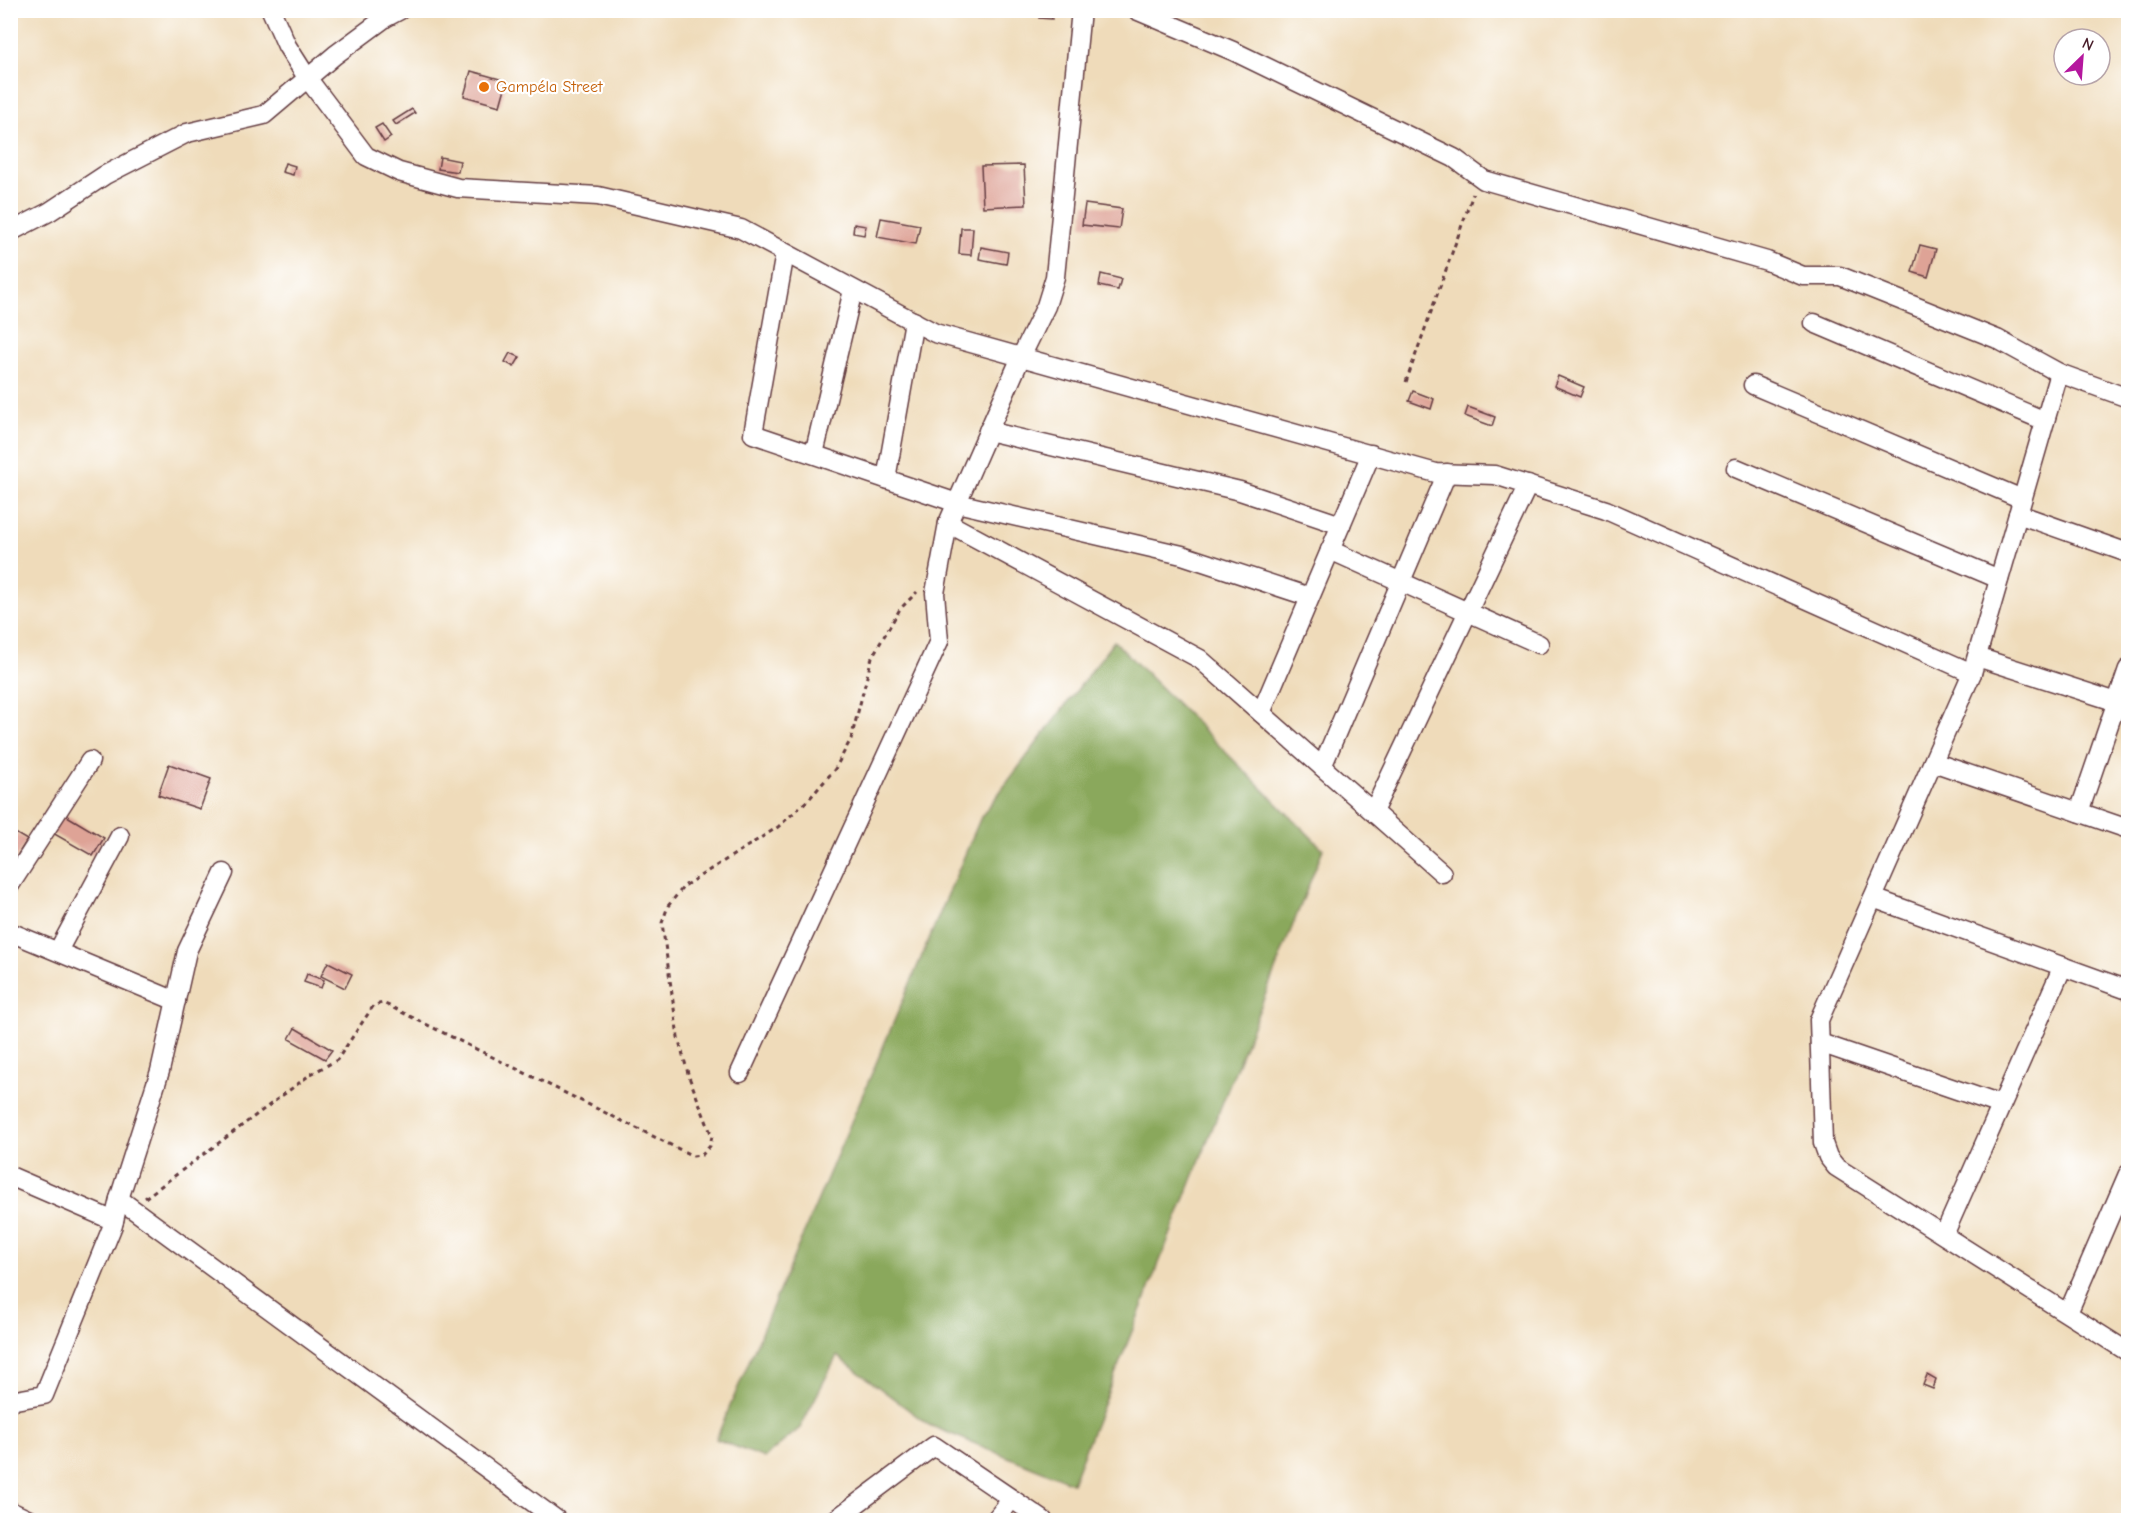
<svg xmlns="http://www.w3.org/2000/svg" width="2139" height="1531" viewBox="0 0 2139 1531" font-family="'Comic Neue',sans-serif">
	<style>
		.forest { fill: #8aa85b; stroke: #6a6443; stroke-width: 1.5 }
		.building { fill: #dea396 }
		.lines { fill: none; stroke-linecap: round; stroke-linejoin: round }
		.minor-casing { stroke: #633b40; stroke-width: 21 }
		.path { stroke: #633b40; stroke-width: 3; stroke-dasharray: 4.5 4.5; stroke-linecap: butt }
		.minor { stroke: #fff; stroke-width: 18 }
		.food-dot { fill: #e8710a; stroke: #fff; stroke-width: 2 }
		.labels { text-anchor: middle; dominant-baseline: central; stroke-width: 4.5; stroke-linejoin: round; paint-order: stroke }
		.food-label { font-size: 16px; fill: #c56008; stroke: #fff; text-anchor: start }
	</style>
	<rect width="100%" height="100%" fill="#fff"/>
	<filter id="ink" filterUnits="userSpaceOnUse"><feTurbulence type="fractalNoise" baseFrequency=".0167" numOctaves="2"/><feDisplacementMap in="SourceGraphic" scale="12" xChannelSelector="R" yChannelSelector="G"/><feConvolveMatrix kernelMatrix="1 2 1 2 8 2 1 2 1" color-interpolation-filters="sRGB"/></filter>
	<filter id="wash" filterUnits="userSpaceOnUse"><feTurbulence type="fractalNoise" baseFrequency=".008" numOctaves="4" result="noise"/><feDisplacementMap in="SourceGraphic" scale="24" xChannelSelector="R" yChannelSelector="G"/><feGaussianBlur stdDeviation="1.35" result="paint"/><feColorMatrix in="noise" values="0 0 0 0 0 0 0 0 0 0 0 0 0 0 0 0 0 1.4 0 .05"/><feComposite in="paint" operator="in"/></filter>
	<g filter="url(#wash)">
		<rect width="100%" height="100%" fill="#efdbba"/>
		<polygon class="forest" points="1114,641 1323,849 1072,1483 929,1425 837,1356 800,1428 764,1458 716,1439 981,817"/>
		<g id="blocks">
			<g class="building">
				<polygon points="1040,10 1052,10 1052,19 1039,18"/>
				<polygon points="471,71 507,81 500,106 464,96"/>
				<polygon points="412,109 415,113 396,125 393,121"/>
				<polygon points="382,124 391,137 384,142 375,128"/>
				<polygon points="440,157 460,161 458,172 438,169"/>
				<polygon points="285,163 295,166 293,175 282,172"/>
				<polygon points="1024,165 1026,205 983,207 981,166"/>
				<polygon points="1085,204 1122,209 1119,229 1082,225"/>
				<polygon points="881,218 920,225 916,244 877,237"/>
				<polygon points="854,224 866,226 864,235 853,233"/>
				<polygon points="961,228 973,228 971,255 959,254"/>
				<polygon points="1920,245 1936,249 1928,277 1912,272"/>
				<polygon points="981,247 1008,252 1006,264 979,259"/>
				<polygon points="1101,274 1121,279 1118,290 1099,286"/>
				<polygon points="510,353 520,357 514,367 505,362"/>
				<polygon points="1558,376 1584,387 1580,397 1554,386"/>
				<polygon points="1413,391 1434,399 1431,409 1409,401"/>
				<polygon points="1468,407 1495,417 1492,426 1465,416"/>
				<polygon points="169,764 211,779 200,809 158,795"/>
				<polygon points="62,813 104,838 93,856 51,832"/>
				<polygon points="10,830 27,840 12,864 10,863"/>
				<polygon points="328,962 352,974 345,988 321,976"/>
				<polygon points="307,974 324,980 321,988 304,982"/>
				<polygon points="295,1028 332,1050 325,1059 289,1039"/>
				<polygon points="1927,1375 1936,1380 1933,1389 1923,1385"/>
			</g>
		</g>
	</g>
	<g filter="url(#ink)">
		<use href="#blocks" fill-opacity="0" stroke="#633b40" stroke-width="1.5"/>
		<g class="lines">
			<g class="minor-casing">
				<g id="minor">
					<polyline points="271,10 287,46 308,79 366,156 399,172 458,188 598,196 741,229 935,333 1436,473 1495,475 1606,510 1972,673"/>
					<polyline points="1136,10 1233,51 1454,158 1484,180 1767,261 1803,276 1840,276 1997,339 2059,373"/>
					<polyline points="10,232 49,212 105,175 187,133 264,115 335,55 385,18 400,10"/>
					<polyline points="785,253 753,434 957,503 1182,555 1310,597"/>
					<polyline points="1814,323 2045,421"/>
					<polyline points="1753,385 2022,499"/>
					<polyline points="2128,398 2059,373 1972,673 1819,1020 1823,1143 1828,1157 1836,1167 2128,1352"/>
					<polyline points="988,431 1240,491 1341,525"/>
					<polyline points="814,454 853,290"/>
					<polyline points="1736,468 1999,579"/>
					<polyline points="886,479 914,321"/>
					<polyline points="2018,514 2128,553"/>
					<polyline points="948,523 1200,659 1442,873"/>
					<polyline points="1330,550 1539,644"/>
					<polyline points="1977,657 2117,702"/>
					<polyline points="1261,713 1371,454"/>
					<polyline points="1933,762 2128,829"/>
					<polyline points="1322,767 1447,473"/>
					<polyline points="1373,812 1528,485"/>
					<polyline points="2079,812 2128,669"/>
					<polyline points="10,885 90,761"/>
					<polyline points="1873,898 2128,990"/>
					<polyline points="10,932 176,1001"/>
					<polyline points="58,951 120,836"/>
					<polyline points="1820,1043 2001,1105"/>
					<polyline points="740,1073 939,641 935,593 948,523 1021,357 1046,306 1055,277 1081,10"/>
					<polyline points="10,1176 114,1221"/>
					<polyline points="119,1199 557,1520"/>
					<polyline points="1944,1235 2063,966"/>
					<polyline points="2068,1313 2128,1174"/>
					<polyline points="10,1401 44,1395 113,1225 119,1199 160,1071 187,951 224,873"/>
					<polyline points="10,1511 29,1520"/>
					<polyline points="835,1520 934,1446 1043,1520"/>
					<polyline points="995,1520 1012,1499"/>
				</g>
			</g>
			<g class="path">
				<polyline points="1406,382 1473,194"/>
				<polyline points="145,1198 311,1074 337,1060 374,1005 383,1003 693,1156 702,1155 710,1146 712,1136 689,1077 678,1037 662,923 668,906 684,886 778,827 810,798 835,769 851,739 872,657 900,609 917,592"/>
			</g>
			<use href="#minor" class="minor"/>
		</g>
	</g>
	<circle class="food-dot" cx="484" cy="87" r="6"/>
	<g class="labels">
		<g class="food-label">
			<text x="496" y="87">Gampéla Street</text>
		</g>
	</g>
	<rect width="2139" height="1531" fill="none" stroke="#fff" stroke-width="36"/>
	<g transform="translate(2082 57) rotate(25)"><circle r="28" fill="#ffffff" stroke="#b7a5aa" stroke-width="1.5"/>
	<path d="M0-4.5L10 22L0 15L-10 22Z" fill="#b5179e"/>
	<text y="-9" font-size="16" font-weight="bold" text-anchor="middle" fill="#4a1f2b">N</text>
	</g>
</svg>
